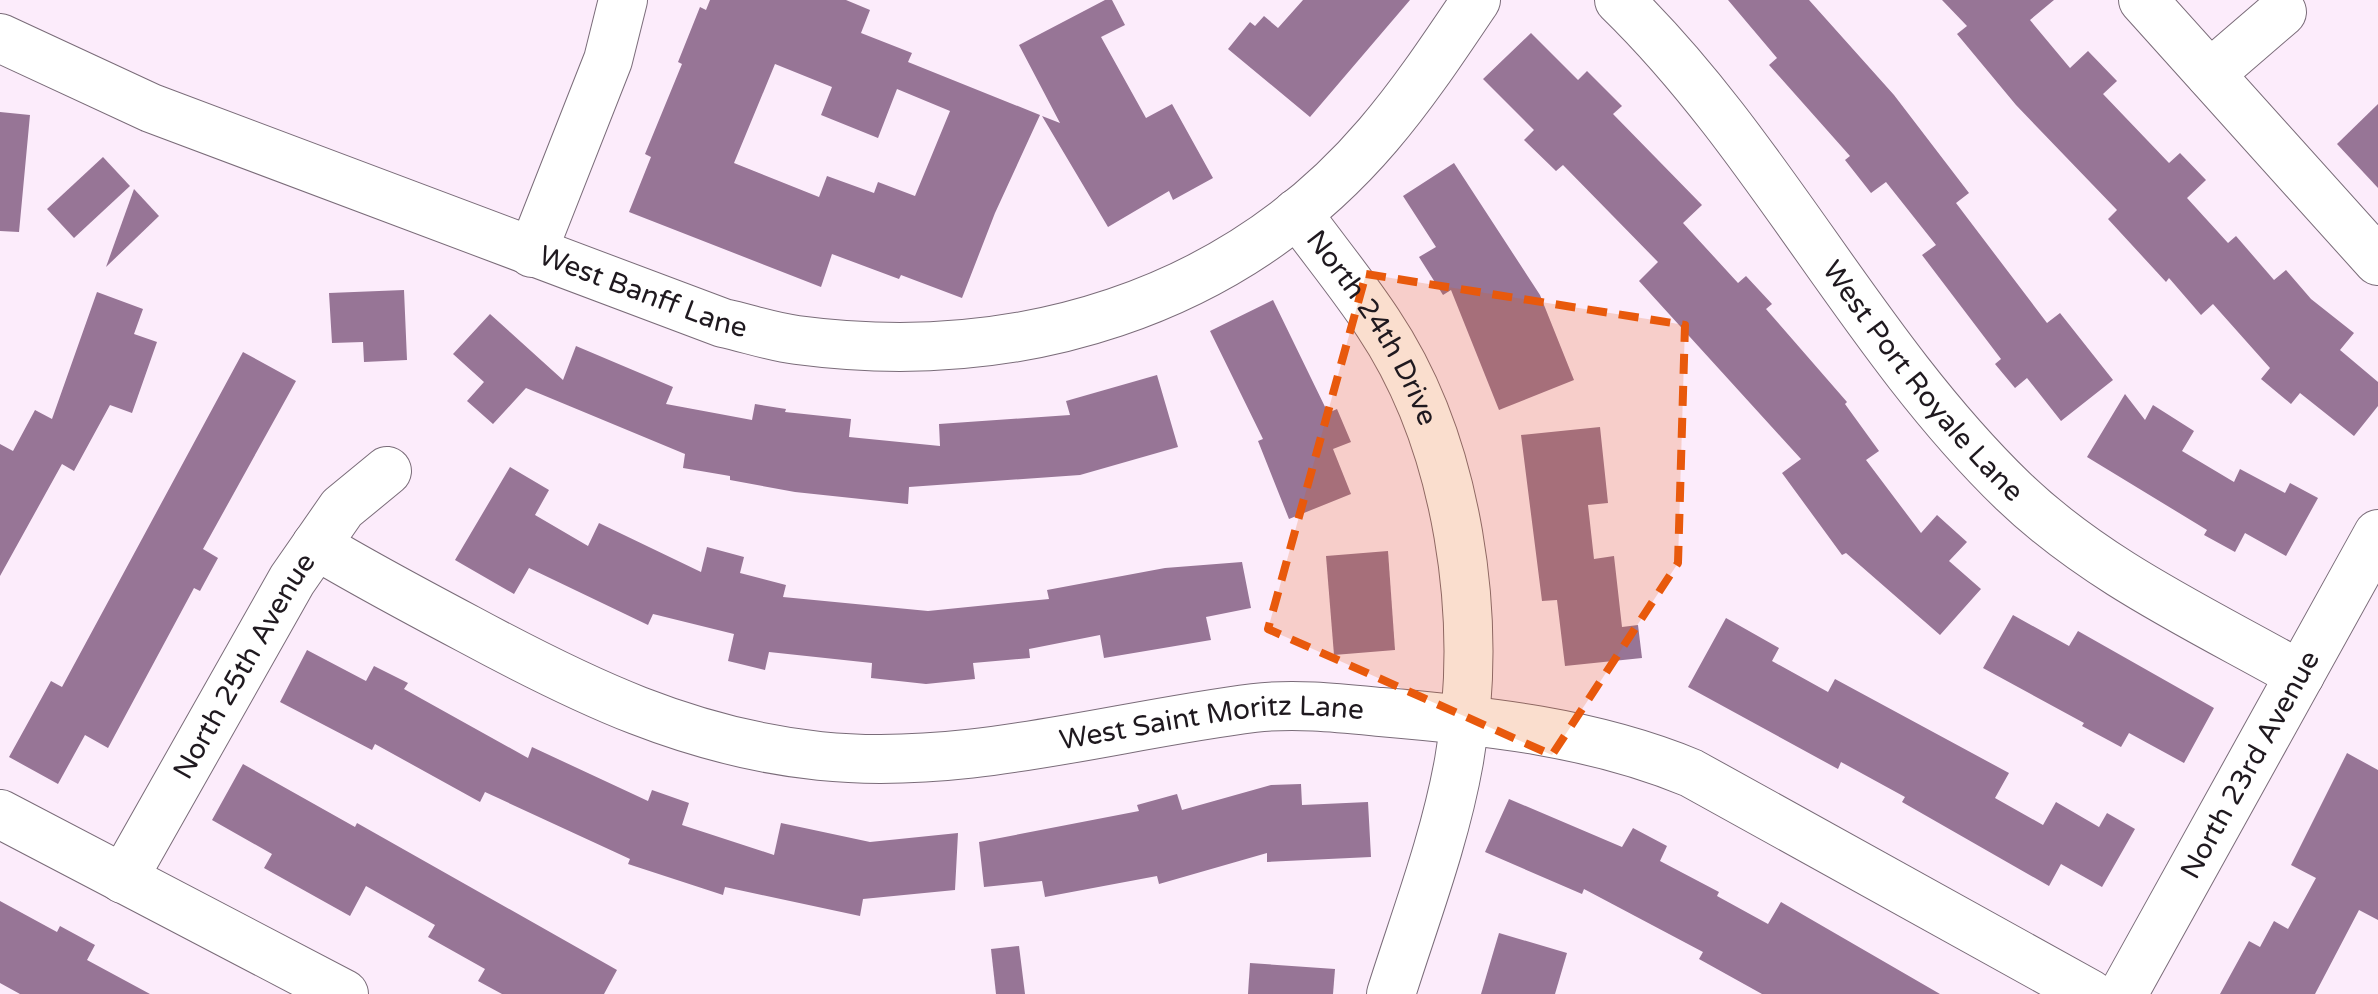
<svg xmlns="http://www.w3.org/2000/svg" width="2378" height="994" viewBox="0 0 2378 994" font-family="'Varela Round',sans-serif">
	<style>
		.building { fill: #977596; fill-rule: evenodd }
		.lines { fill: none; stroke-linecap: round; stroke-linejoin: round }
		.minor-casing { stroke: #7a6c79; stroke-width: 50 }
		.minor { stroke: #fff; stroke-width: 48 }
		.marked { fill: #e8590c; fill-opacity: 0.2; stroke: #e8590c; stroke-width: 8; stroke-dasharray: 20 12; stroke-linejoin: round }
		.labels { text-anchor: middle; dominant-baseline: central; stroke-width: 9; stroke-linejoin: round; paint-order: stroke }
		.street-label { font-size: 28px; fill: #1f191f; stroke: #fff }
	</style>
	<rect width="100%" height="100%" fill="#fcecfb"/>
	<g class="building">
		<path d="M710 0H846L870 10 861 33 912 53 908 62 1040 115 995 213 962 298 901 275 899 279 832 254 821 287 629 212 651 157 645 154 682 64 678 62 700 7 706 10ZM775 64 832 87 821 115 878 138 897 89 950 111 915 196 878 182 874 193 827 176 819 197 734 163Z"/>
		<polygon points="1105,0 1112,0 1125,25 1101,37 1146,118 1172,104 1213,178 1173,200 1169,191 1108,227 1042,116 1060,123 1019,45"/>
		<polygon points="1303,0 1410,0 1310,117 1228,49 1250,22 1255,26 1264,16 1278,28"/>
		<polygon points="1728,0 1809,0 1894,95 1969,193 1956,203 2047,323 2060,313 2113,380 2061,421 2027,378 2015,388 1995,364 2001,359 1922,255 1936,245 1886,182 1871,193 1845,160 1850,156 1769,65 1777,58"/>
		<polygon points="1942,0 2054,0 2030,20 2070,68 2088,51 2117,81 2103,94 2169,163 2180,153 2206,180 2187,198 2228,243 2236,236 2274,280 2286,270 2311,299 2354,333 2340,350 2378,382 2378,406 2354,436 2300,393 2291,404 2261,379 2270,368 2213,304 2201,315 2169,278 2166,282 2108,219 2117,210 2016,105 1957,34 1967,26"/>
		<polygon points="1531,33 1578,80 1587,71 1622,106 1613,114 1702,205 1683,223 1738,283 1746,276 1772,304 1766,309 1847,402 1845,404 1879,451 1866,460 1921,533 1937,515 1967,542 1949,561 1981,589 1940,635 1846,553 1842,555 1782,473 1801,459 1639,281 1658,262 1563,165 1556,171 1524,140 1534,130 1483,79"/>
		<polygon points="2378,104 2378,188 2337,144"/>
		<polygon points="0,112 30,115 19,232 0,231"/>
		<polygon points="103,157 130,186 74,238 47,209"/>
		<polygon points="1454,163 1540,295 1574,380 1499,410 1451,290 1443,295 1419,257 1436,247 1403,196"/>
		<polygon points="134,189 159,216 106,267"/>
		<polygon points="404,290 407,360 364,362 363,342 332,343 329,293"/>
		<polygon points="97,292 143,309 134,334 157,342 132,413 110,405 74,471 62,464 0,576 0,444 13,451 35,410 52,419"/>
		<polygon points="1273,300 1328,413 1337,409 1351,442 1333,449 1351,494 1289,519 1258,441 1263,439 1210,331"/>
		<polygon points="490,314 563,380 576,346 673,387 666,404 752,420 755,404 786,409 785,412 851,419 849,437 940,446 939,424 1070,415 1066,401 1157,375 1178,447 1080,475 909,487 908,504 795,492 730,480 730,476 683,468 685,454 526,388 493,424 467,401 484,382 453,354"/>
		<polygon points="243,352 296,381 203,549 218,558 200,591 194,588 108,748 85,735 58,784 9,757 51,681 62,687"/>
		<polygon points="2125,394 2145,420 2153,405 2194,431 2182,451 2234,482 2240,469 2285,493 2290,483 2318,498 2286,556 2245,533 2235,552 2204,535 2207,530 2087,457"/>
		<polygon points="1600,427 1608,503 1588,505 1594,559 1614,556 1622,627 1638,625 1642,658 1565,666 1557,600 1542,601 1521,435"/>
		<polygon points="510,467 549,490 535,515 588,546 599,523 701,572 707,547 744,557 740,573 786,585 783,597 928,611 1049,599 1047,590 1165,568 1242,562 1251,608 1206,617 1211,640 1104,658 1100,635 1029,649 1030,658 973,663 975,679 926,684 871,678 872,663 769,652 765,670 728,661 734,634 653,614 648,625 529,568 514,594 455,560"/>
		<polygon points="1388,551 1395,650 1334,655 1326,556"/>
		<polygon points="2013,615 2069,646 2078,631 2214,708 2184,763 2129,733 2121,747 2082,726 2084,723 1983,668"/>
		<polygon points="1726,618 1779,648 1772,661 1828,692 1835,679 2009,773 1995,798 2043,825 2056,802 2099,827 2107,813 2135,829 2102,887 2061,864 2049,886 1902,802 1905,797 1841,762 1838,769 1688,687"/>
		<polygon points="307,650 366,681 374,666 408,683 404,689 528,758 532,747 648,801 652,790 689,803 682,825 774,855 781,823 870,842 958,833 955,890 863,899 860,916 725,887 723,895 628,864 630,859 485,792 480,802 375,744 372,750 280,702"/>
		<polygon points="2347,753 2378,770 2378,920 2359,910 2315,994 2220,994 2249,941 2260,947 2274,921 2288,929 2316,878 2291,865"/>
		<polygon points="243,764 355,827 357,823 617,970 604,994 502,994 478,981 485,969 428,937 435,925 366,886 350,916 264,868 272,854 212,820"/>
		<polygon points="1301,784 1302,805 1368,802 1371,857 1267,862 1267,853 1159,884 1157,876 1045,897 1042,881 984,887 979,842 1139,811 1137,805 1177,794 1182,810 1271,785"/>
		<polygon points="1509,799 1622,847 1633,828 1667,846 1660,861 1719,892 1717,896 1768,924 1781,902 1940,994 1762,994 1699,959 1703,952 1584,889 1582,894 1485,852"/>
		<polygon points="0,901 57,932 60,926 95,945 87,960 150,994 20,994 0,983"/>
		<polygon points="1499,933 1567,953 1555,994 1481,994"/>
		<polygon points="1019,946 1025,994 996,994 991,949"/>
		<polygon points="1250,963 1335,969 1333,994 1248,994"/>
	</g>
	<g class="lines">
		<g class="minor-casing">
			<g id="minor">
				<path id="s1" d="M1619 0C1770 147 1862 345 2013 491 2096 571 2201 619 2300 675"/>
				<polyline points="2143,0 2378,261"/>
				<path id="s2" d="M0 38 151 108 723 323C747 328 772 337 797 340 1016 369 1232 306 1378 135 1414 93 1445 46 1476 0"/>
				<polyline points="2210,74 2282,12"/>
				<path id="s3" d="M1297 213C1324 250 1353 285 1378 323 1459 444 1484 619 1459 761 1445 840 1415 918 1391 994"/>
				<polyline points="532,253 608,60 623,0"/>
				<path id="s4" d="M316 545C366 575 417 602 468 629 583 691 688 742 820 756 966 771 1110 726 1254 708 1295 703 1340 708 1381 712 1487 721 1592 732 1691 773L2090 994"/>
				<polyline points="0,814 344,994"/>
				<path id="s5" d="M123 879 292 580 342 508 387 471"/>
				<path id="s6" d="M2123 994 2378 534"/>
			</g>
		</g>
		<use href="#minor" class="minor"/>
	</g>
	<path class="marked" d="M1366 274 1685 325 1678 563 1552 755 1268 629Z"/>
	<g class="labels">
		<g class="street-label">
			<text stroke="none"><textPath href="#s2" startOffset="692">West Banff Lane</textPath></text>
			<text stroke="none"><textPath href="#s3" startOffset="138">North 24th Drive</textPath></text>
			<text stroke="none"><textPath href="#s1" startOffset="488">West Port Royale Lane</textPath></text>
			<text stroke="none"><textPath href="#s5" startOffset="245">North 25th Avenue</textPath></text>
			<text stroke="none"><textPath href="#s4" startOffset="945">West Saint Moritz Lane</textPath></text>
			<text stroke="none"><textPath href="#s6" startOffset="262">North 23rd Avenue</textPath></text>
		</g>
	</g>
</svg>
